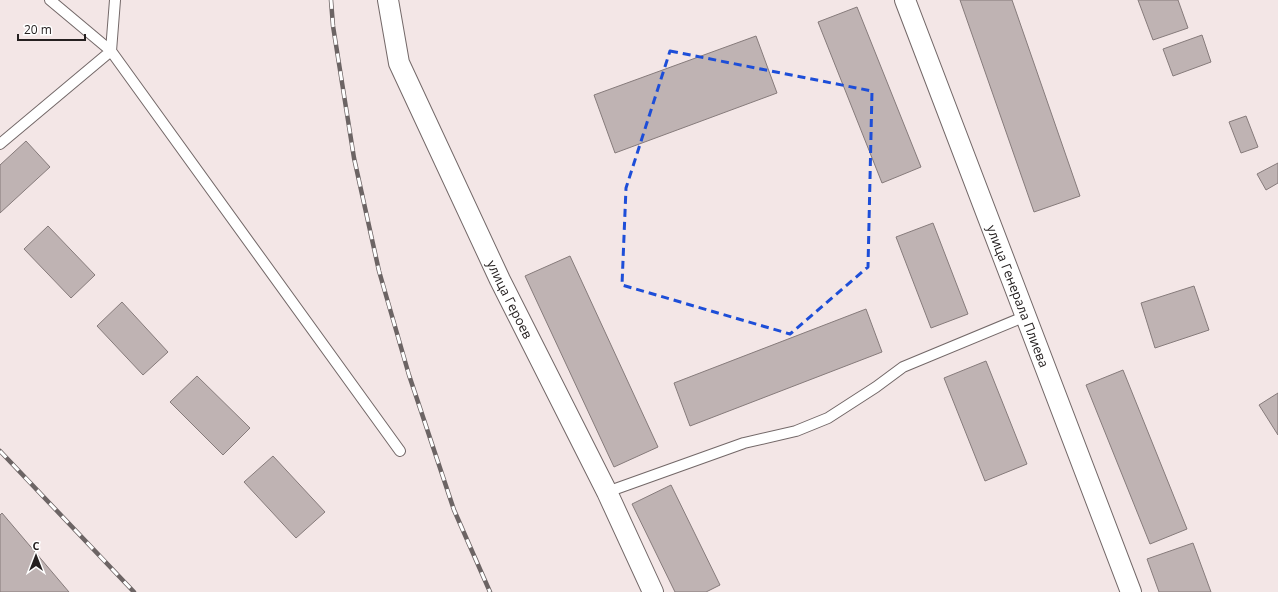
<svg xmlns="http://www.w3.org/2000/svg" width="1278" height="592" viewBox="0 0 1278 592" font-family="'Open Sans',sans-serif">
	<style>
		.building { fill: #bfb3b3; stroke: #867b7b }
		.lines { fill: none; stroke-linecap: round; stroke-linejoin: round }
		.service-casing { stroke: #736868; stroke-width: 12 }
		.minor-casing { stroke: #736868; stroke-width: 22 }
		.service { stroke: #fff; stroke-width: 10 }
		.minor { stroke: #fff; stroke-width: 20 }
		.rail-casing { stroke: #6c6464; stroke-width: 4.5 }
		.rail { stroke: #fff; stroke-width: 3; stroke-dasharray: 9; stroke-linecap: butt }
		.marked { fill: none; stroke: #1d4ed8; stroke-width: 3; stroke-dasharray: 8 5; stroke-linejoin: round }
		.labels { text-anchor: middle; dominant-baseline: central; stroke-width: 3.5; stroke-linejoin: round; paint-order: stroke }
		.street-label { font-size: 13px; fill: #252020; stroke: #fff }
	</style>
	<rect width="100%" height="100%" fill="#f3e6e6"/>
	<g class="building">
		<polygon points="960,0 1012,0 1080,196 1034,212"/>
		<polygon points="1138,0 1178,0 1188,28 1153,40"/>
		<polygon points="857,7 921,167 882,183 818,22"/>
		<polygon points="1202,35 1211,62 1173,76 1163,49"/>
		<polygon points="756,36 777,93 615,153 594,95"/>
		<polygon points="1246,116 1258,147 1241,153 1229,122"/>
		<polygon points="26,141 50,167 0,213 0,165"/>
		<polygon points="1278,163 1278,183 1266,190 1257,174"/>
		<polygon points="933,223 968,314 931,328 896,237"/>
		<polygon points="48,226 95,275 71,298 24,249"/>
		<polygon points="570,256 658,447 614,467 525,276"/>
		<polygon points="1194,286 1209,330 1155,348 1141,303"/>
		<polygon points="122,302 168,352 143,375 97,326"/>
		<polygon points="866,309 882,352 690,426 674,383"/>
		<polygon points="986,361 1027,464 985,481 944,378"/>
		<polygon points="1123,370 1187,529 1150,544 1086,385"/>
		<polygon points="197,376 250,428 223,455 170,402"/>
		<polygon points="1278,393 1278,435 1259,405"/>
		<polygon points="273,456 325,512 296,538 244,482"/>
		<polygon points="671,485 720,585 706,592 675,592 632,504"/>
		<polygon points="2,513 69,592 0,592 0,515"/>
		<polygon points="1193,543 1211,592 1159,592 1147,559"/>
	</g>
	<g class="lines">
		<g class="service-casing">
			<g id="service">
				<polyline points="115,0 111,51 400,451"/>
				<polyline points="0,144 111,51 50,0"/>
				<polyline points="607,492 744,443 796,431 828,418 876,387 903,367 1026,316"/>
			</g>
		</g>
		<g class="minor-casing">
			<g id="minor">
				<path id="s1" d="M388 0 399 63 500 280 607 492 653 592"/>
				<path id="s2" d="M905 0 1131 592"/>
			</g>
		</g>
		<use href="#service" class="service"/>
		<use href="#minor" class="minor"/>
		<g class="rail-casing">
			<g id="rail">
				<polyline points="331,0 333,26 354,158 379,271 409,375 454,510 490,592"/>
				<polyline points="0,451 134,592"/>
			</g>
		</g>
		<use href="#rail" class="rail"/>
	</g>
	<path class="marked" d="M670 51 872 91 868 267 790 334 622 285 626 188Z"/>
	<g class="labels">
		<g class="street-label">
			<text stroke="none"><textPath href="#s2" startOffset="317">улица Генерала Плиева</textPath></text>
			<text stroke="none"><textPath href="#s1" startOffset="325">улица Героев</textPath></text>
		</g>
	</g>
	<g transform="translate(36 556)" stroke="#ffffff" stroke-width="3" paint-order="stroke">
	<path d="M0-3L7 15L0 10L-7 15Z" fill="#252020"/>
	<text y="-6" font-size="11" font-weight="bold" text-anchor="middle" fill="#252020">С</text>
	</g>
	<path d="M18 34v6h67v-6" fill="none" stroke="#252020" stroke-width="2"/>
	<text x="24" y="34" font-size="12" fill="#252020" stroke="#ffffff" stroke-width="3" paint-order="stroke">20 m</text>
</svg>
